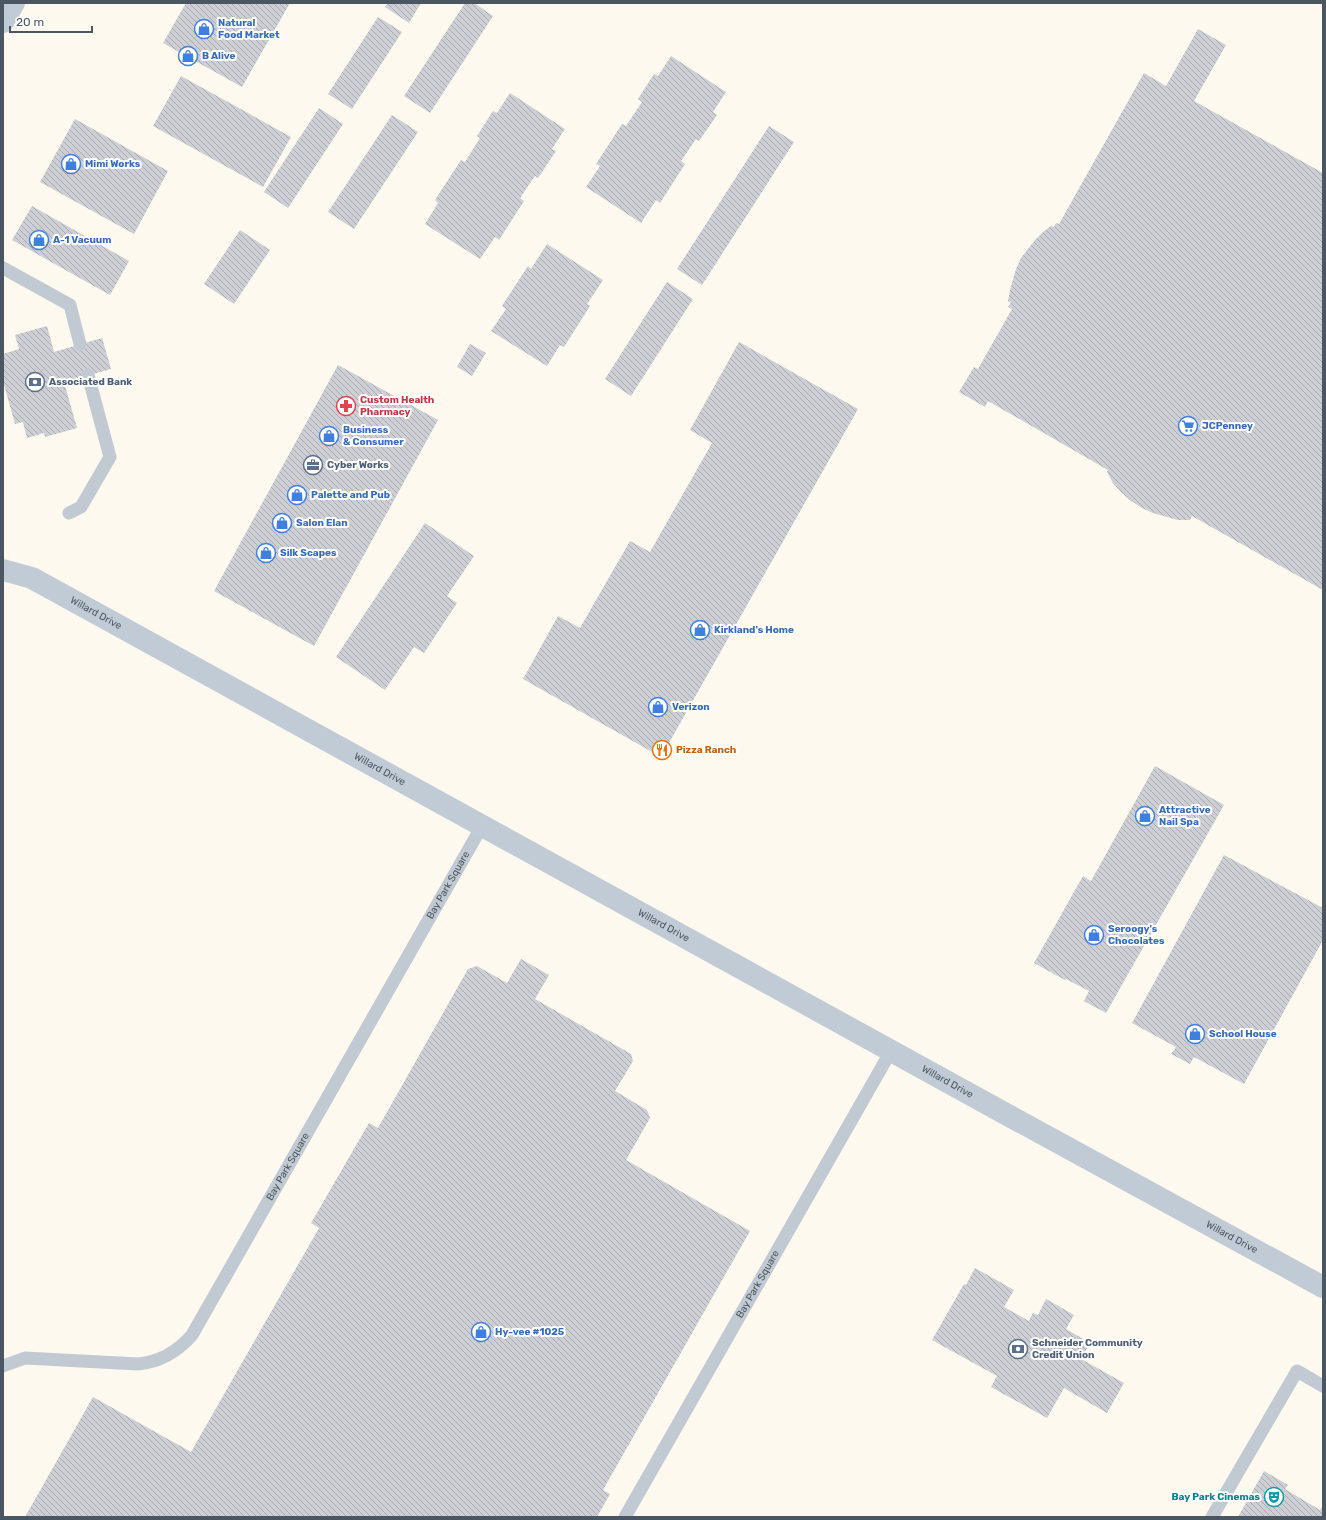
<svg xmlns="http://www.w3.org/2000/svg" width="1326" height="1520" viewBox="0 0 1326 1520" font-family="Rubik,sans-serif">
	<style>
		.commercial { fill: #fdf9ef }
		.building { fill: url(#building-back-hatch) }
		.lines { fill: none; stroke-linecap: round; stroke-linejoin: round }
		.lane { stroke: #c1cad2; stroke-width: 13 }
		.secondary { stroke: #c1cbd6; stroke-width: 22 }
		.labels { text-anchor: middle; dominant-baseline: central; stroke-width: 4; stroke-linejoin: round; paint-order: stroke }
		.shop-label { font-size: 10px; font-weight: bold; fill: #366cbe; stroke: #fff; text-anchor: start }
		.service-label { font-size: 10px; font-weight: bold; fill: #4e5e75; stroke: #fff; text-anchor: start }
		.health-label { font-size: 10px; font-weight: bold; fill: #be3a42; stroke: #fff; text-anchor: start }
		.street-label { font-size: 10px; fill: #4a5661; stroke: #fff }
		.food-label { font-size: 10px; font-weight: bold; fill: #c56008; stroke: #fff; text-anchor: start }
		.culture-label { font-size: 10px; font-weight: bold; fill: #0d838f; stroke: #fff; text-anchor: end }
	</style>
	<defs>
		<pattern id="building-back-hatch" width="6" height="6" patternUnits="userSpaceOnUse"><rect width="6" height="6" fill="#cdcfd5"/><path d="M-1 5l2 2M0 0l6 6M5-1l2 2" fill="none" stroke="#a8abb0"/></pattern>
	</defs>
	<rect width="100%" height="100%" fill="#f5f3f3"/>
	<rect class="commercial" x="3" y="3" width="1320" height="1514"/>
	<g class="building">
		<polygon points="186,3 290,3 242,87 163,43"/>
		<polygon points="388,3 421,3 409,23 385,7"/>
		<polygon points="465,3 474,3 493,16 430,113 404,96"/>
		<polygon points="378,17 402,32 352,109 328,94"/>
		<polygon points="1198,29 1226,45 1194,101 1323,173 1323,590 1192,516 1190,520 1178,520 1153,513 1142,508 1131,501 1121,492 1113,483 1107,472 1108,470 988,401 985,407 959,392 974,367 978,369 1012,309 1008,307 1011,302 1008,301 1010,290 1016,269 1021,258 1035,240 1043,232 1051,226 1054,227 1056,223 1059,224 1144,73 1166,86"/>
		<polygon points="671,56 726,92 713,112 717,115 699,141 696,139 681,161 685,164 660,203 656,200 641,223 586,187 600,166 596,164 622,124 626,126 642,102 638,99 654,74 658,76"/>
		<polygon points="181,76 291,137 263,187 153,126"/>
		<polygon points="510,93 565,129 552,149 556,151 538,178 535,176 520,198 524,201 499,240 495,237 480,259 425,224 438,203 435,200 461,160 465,162 480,138 477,136 493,111 497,113"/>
		<polygon points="319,108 343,124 288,208 264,192"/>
		<polygon points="392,115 418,132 354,229 328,212"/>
		<polygon points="75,119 168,171 134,234 40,182"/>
		<polygon points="769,126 794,142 702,285 677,269"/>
		<polygon points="32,206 129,261 110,295 12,240"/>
		<polygon points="240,230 270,250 234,304 204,284"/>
		<polygon points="547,244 603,280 587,304 590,306 564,347 560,345 547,366 491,331 506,309 502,306 528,266 531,269"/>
		<polygon points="667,282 693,299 631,396 605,379"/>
		<polygon points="47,326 54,352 102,338 111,369 64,382 77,428 45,437 44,433 27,438 23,422 15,424 3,381 3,354 19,349 15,335"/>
		<polygon points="739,342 858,409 661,757 523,679 558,616 580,628 630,541 650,552 712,443 690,430"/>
		<polygon points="470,344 486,353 472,376 457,367"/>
		<polygon points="338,365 438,420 314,646 214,591"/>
		<polygon points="425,523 474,556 447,596 457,603 424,653 414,647 385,690 336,657"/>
		<polygon points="1155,766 1224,805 1106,1013 1084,1001 1089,991 1066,979 1065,980 1034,963 1083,876 1091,881"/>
		<polygon points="1224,855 1323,908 1323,940 1244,1084 1194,1057 1190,1064 1171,1054 1176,1047 1132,1023"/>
		<polygon points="521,959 549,975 535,999 631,1054 633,1061 615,1091 647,1110 650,1118 626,1160 750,1231 603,1490 610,1494 597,1517 25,1517 93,1397 191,1452 319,1228 311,1223 369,1123 378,1128 468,969 477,966 507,983"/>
		<polygon points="975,1268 1014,1290 1004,1307 1029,1321 1033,1313 1038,1315 1046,1299 1074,1315 1066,1329 1090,1343 1081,1359 1124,1383 1107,1413 1064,1388 1047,1418 991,1387 997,1376 932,1340 964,1284 966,1285"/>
		<polygon points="1264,1471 1288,1485 1285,1489 1320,1510 1323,1506 1323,1517 1238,1517"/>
	</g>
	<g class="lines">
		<g class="lane">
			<polyline points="3,268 70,305 80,344"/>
			<polyline points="69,513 81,507 110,457 88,375"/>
			<path id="s1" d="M3 1366 25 1358 138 1364C160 1362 178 1351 192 1335L482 826"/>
			<path id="s2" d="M625 1517 891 1051"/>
			<polyline points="1212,1517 1297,1371 1323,1386"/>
		</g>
		<g class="secondary">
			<polyline points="3,22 14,3"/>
			<path id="s3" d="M3 570 32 578 1004 1113 1323 1287"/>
		</g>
	</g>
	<defs>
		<g id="shop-ring" transform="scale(1)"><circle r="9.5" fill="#fff" stroke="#3f7fe0" stroke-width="1.5"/><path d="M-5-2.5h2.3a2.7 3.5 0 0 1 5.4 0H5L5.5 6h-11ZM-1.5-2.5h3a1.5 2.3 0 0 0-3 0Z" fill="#3f7fe0"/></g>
		<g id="bank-ring" transform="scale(1)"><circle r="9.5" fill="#fff" stroke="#5c6f8a" stroke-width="1.5"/><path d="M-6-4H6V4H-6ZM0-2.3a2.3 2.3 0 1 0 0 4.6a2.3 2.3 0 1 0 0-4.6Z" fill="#5c6f8a"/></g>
		<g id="pharmacy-ring" transform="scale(1)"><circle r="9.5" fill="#fff" stroke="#e0444e" stroke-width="1.5"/><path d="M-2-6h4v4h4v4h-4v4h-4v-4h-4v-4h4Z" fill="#e0444e"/></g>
		<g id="supermarket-ring" transform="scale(1)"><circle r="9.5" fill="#fff" stroke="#3f7fe0" stroke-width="1.5"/><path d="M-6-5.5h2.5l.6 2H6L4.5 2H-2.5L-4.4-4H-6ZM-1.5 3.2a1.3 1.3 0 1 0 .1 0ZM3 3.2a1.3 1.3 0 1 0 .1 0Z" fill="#3f7fe0"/></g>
		<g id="office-ring" transform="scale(1)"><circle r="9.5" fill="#fff" stroke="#5c6f8a" stroke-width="1.5"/><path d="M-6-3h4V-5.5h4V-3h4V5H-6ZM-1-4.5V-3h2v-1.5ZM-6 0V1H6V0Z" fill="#5c6f8a"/></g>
		<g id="restaurant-ring" transform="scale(1)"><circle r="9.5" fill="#fff" stroke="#e8710a" stroke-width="1.5"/><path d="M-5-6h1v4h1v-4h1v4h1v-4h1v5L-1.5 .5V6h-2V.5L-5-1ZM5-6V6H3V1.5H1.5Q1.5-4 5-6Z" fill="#e8710a"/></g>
		<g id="theatre-ring" transform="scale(1)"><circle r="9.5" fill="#fff" stroke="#0f9aa8" stroke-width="1.5"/><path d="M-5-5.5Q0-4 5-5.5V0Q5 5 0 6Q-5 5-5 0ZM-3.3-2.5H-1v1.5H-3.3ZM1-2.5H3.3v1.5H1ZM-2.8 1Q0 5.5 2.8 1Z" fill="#0f9aa8"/></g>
	</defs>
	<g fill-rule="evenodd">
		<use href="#shop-ring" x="204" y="29"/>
		<use href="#shop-ring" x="188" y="56"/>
		<use href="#shop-ring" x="71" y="164"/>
		<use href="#shop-ring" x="39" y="240"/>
		<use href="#bank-ring" x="35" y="382"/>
		<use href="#pharmacy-ring" x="346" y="406"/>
		<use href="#supermarket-ring" x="1188" y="426"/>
		<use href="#shop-ring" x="329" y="436"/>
		<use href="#office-ring" x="313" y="465"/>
		<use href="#shop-ring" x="297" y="495"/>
		<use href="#shop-ring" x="282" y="523"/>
		<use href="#shop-ring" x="266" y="553"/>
		<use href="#shop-ring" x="700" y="630"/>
		<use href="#shop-ring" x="658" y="707"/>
		<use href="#restaurant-ring" x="662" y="750"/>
		<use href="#shop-ring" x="1145" y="816"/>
		<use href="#shop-ring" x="1094" y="935"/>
		<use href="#shop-ring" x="1195" y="1034"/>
		<use href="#shop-ring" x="481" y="1332"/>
		<use href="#bank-ring" x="1018" y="1349"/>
		<use href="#theatre-ring" x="1274" y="1497"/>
	</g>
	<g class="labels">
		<g class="shop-label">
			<text x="218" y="23">Natural<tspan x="218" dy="12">Food Market</tspan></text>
			<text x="202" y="56">B Alive</text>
			<text x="85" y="164">Mimi Works</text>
			<text x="53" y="240">A-1 Vacuum</text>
			<text x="1202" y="426">JCPenney</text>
			<text x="343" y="430">Business<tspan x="343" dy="12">&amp; Consumer</tspan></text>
			<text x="311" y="495">Palette and Pub</text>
			<text x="296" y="523">Salon Elan</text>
			<text x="280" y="553">Silk Scapes</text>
			<text x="714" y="630">Kirkland's Home</text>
			<text x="672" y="707">Verizon</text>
			<text x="1159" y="810">Attractive<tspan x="1159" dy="12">Nail Spa</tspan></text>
			<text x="1108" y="929">Seroogy's<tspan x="1108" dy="12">Chocolates</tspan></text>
			<text x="1209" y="1034">School House</text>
			<text x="495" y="1332">Hy-vee #1025</text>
		</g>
		<g class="service-label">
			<text x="49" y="382">Associated Bank</text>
			<text x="327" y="465">Cyber Works</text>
			<text x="1032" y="1343">Schneider Community<tspan x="1032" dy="12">Credit Union</tspan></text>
		</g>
		<g class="health-label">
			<text x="360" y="400">Custom Health<tspan x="360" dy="12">Pharmacy</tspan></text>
		</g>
		<g class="street-label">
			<text stroke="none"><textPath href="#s3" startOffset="103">Willard Drive</textPath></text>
			<text stroke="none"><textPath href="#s3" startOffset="427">Willard Drive</textPath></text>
			<text stroke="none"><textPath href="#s1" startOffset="717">Bay Park Square</textPath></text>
			<text stroke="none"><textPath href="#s3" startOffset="751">Willard Drive</textPath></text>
			<text stroke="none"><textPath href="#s3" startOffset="1075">Willard Drive</textPath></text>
			<text stroke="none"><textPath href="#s1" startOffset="393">Bay Park Square</textPath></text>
			<text stroke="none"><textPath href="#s3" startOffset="1399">Willard Drive</textPath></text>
			<text stroke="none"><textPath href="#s2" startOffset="268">Bay Park Square</textPath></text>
		</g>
		<g class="food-label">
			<text x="676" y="750">Pizza Ranch</text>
		</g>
		<g class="culture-label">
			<text x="1260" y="1497">Bay Park Cinemas</text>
		</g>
	</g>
	<rect width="1326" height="1520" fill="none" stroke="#4a5661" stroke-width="8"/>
	<path d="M10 26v6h82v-6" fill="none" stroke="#4a5661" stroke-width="2"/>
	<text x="16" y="26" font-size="12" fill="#4a5661" stroke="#ffffff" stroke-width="3" paint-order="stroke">20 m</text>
</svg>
